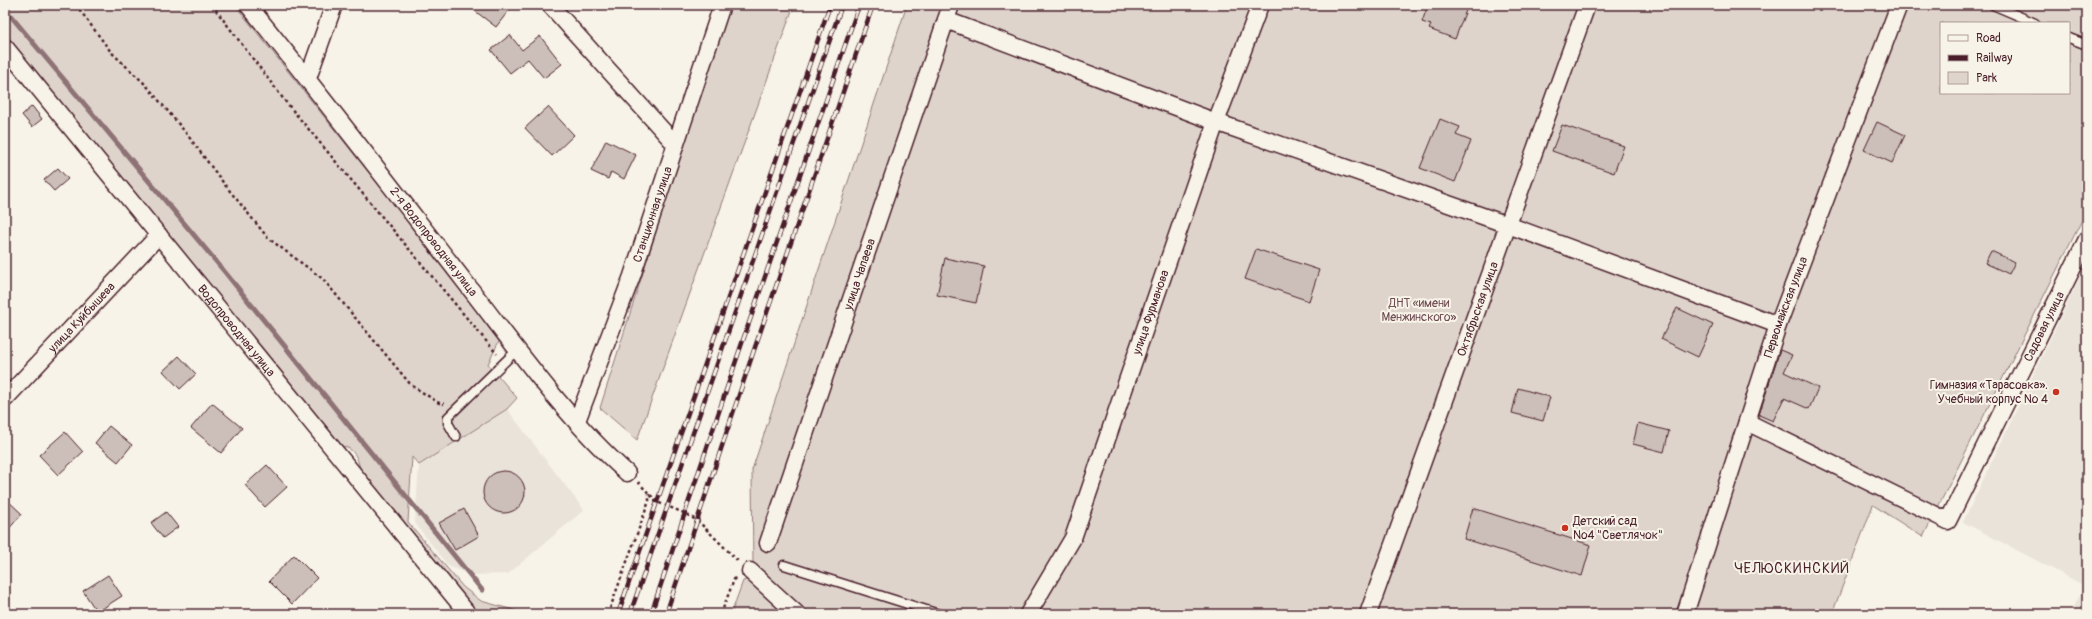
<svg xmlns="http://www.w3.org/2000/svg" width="2092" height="619" viewBox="0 0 2092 619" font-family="Pangolin,sans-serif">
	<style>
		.built { fill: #eae3da }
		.green { fill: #ded4cc; stroke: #947a7c; fill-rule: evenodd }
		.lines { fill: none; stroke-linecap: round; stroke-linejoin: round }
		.stream { stroke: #8e7275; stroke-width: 5 }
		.building { fill: #ccbfb9; stroke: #4a1f2b }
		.service-casing { stroke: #4a1f2b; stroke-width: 11 }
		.minor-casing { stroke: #4a1f2b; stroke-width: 19 }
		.path { stroke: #4a1f2b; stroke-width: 2.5; stroke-dasharray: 3 3; stroke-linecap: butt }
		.service { stroke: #f7f3e8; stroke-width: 8 }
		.minor { stroke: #f7f3e8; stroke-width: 16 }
		.rail-casing { stroke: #4a1f2b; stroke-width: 4.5 }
		.rail { stroke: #f7f3e8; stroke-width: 3; stroke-dasharray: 9; stroke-linecap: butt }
		.poi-dot { fill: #c8321e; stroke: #f7f3e8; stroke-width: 1.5 }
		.labels { text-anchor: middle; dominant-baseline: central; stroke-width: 4; stroke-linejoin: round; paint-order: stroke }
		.street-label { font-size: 12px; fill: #4a1f2b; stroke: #f7f3e8 }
		.park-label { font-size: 12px; fill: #6f4c53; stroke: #f7f3e8 }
		.poi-label { font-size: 12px; fill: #4a1f2b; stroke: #f7f3e8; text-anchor: end }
		.quarter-label { font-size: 14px; letter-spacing: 1px; fill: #4a1f2b; stroke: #f7f3e8 }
	</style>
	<rect width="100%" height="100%" fill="#f7f3e8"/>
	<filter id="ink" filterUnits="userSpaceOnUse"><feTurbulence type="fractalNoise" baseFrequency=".025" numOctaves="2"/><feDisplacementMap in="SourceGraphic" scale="8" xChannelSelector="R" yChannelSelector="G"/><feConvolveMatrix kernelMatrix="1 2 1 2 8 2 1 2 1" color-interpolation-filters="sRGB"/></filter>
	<g filter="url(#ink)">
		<g class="built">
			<polygon points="2087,262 2087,614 2070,614 2085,586 1963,522"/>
			<polygon points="507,409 584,510 508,574 471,575 448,566 415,523 419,465"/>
		</g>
		<g class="green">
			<path d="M5 5H235L393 203 499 341 488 364 517 398 507 409 419 465 412 457 408 522 463 587 481 601 528 614H475L361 472C358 460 355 447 340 446L330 431 258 346 41 83 5 34Z"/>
			<polygon points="728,5 794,5 637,440 600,408"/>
			<path d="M907 5H2087V210L1923 537 1873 505 1832 614H809L753 564 752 470ZM1941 23H2069V93H1941Z"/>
			<polygon points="749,579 789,614 731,614 743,581"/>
		</g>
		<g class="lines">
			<polyline class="stream" points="5,9 224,271 482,590"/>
		</g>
		<g class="building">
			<polygon points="467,5 513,5 496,27"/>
			<polygon points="1428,5 1468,5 1455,39 1429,29 1431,25 1422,22"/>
			<polygon points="510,35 522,50 540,36 562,64 544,78 528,59 510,73 491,50"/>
			<polygon points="32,106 42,119 32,127 22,115"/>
			<polygon points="548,107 574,135 552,156 525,128"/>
			<polygon points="1440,119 1460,127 1456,135 1471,141 1455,182 1420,168"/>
			<polygon points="1877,122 1905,135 1892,163 1864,150"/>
			<polygon points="1562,125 1624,146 1614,173 1552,151"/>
			<polygon points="606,140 636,155 624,179 611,172 608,179 591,171"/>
			<polygon points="58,168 68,179 54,191 44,180"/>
			<polygon points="1256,249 1319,270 1309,301 1245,279"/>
			<polygon points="1991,251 2015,262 2009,274 1985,263"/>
			<polygon points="945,258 984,266 976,303 937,295"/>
			<polygon points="1677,308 1713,325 1698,357 1661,339"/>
			<polygon points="1780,350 1792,355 1784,372 1818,388 1809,409 1784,398 1773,421 1759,415"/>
			<polygon points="179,356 196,374 180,389 163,371"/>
			<polygon points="1518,388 1550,397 1543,421 1512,413"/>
			<polygon points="212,403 242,428 221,453 191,428"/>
			<polygon points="1638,423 1669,431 1664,452 1633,444"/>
			<polygon points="109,426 132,445 118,462 95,443"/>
			<polygon points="65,432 83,452 58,475 39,455"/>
			<polygon points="267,465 287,487 265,507 245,485"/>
			<circle cx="504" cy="492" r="21"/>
			<polygon points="5,498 22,514 5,533"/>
			<polygon points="1473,508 1591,545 1582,576 1464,539"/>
			<polygon points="464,509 479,536 455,550 439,523"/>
			<polygon points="166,512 178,527 163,538 151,523"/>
			<polygon points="294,555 317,578 292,604 269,581"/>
			<polygon points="108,575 122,596 97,612 83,591"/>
		</g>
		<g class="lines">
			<g class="service-casing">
				<g id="service">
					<polyline points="1993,5 2035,23"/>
					<polyline points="2069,38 2087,45"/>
					<polyline points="456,437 448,423 448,417 517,350"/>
					<polyline points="784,565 939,614"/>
				</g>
			</g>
			<g class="minor-casing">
				<g id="minor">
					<path id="s1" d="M248 5C322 96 393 189 465 282 515 346 566 419 627 473"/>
					<polyline points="550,5 675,144"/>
					<polyline points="946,20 1216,122 1508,225 1778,325"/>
					<path id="s2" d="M5 47 468 614"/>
					<polyline points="308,78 334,5"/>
					<path id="s3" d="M5 399 159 235"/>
					<path id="s4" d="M577 421 632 276 722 5"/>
					<path id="s5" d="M1747 422 1948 521 2087 239"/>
					<path id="s6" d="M768 543 951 5"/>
					<polyline points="750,571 797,614"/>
					<path id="s7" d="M1028 614 1073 538 1216 122 1260 5"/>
					<path id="s8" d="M1368 614 1587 5"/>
					<path id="s9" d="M1685 614 1778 325 1899 5"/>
				</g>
			</g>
			<g class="path">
				<polyline points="76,5 111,52 146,85 186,133 225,185 268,238 323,279 411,385 439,403 444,404"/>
				<polyline points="212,5 285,101 497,354"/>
				<polyline points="638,482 657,502 684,513 698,521 738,561"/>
				<polyline points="608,614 649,501 649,494"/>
				<polyline points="721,614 735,577"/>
			</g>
			<use href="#service" class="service"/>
			<use href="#minor" class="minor"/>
			<g class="rail-casing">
				<g id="rail">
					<polyline points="618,614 830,5"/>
					<polyline points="630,614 842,5"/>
					<polyline points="651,614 741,346 859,5"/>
					<polyline points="666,614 753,353 873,5"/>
				</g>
			</g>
			<use href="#rail" class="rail"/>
		</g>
	</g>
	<g class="poi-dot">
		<circle cx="2056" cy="392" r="4"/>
		<circle cx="1565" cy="528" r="4"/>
	</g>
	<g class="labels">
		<g class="street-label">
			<text stroke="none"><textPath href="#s4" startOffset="220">Станционная улица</textPath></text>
			<text stroke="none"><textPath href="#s1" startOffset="301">2-я Водопроводная улица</textPath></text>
			<text stroke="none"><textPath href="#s6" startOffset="284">улица Чапаева</textPath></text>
			<text stroke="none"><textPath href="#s9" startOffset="323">Первомайская улица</textPath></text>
			<text stroke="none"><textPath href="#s8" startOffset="324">Октябрьская улица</textPath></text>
			<text stroke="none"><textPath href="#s7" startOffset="327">улица Фурманова</textPath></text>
			<text stroke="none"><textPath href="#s3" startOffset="112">улица Куйбышева</textPath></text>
			<text stroke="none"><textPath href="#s5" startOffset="441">Садовая улица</textPath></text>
			<text stroke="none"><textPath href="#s2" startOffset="366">Водопроводная улица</textPath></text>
		</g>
		<g class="park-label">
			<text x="1419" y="303">ДНТ «имени<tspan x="1419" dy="14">Менжинского»</tspan></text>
		</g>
		<g class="poi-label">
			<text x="2048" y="385">Гимназия «Тарасовка».<tspan x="2048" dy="14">Учебный корпус № 4</tspan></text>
			<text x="1573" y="521" text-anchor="start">Детский сад<tspan x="1573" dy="14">№4 "Светлячок"</tspan></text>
		</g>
		<g class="quarter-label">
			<text x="1792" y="568">ЧЕЛЮСКИНСКИЙ</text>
		</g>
	</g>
	<rect width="2092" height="619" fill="none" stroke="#f7f3e8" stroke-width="20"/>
	<rect x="10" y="10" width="2072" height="599" fill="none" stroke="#4a1f2b" stroke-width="1.5" filter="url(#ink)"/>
	<rect x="1940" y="22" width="130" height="72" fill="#f7f3e8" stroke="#b29e9c"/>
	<rect x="1948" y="35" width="20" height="6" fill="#f7f3e8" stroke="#b29e9c"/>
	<text x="1976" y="42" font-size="12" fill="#4a1f2b">Road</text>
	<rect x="1948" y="55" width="20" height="6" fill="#4a1f2b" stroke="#b29e9c"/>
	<text x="1976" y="62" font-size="12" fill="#4a1f2b">Railway</text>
	<rect x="1948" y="72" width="20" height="12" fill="#ded4cc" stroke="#b29e9c"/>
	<text x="1976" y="82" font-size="12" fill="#4a1f2b">Park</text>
</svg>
